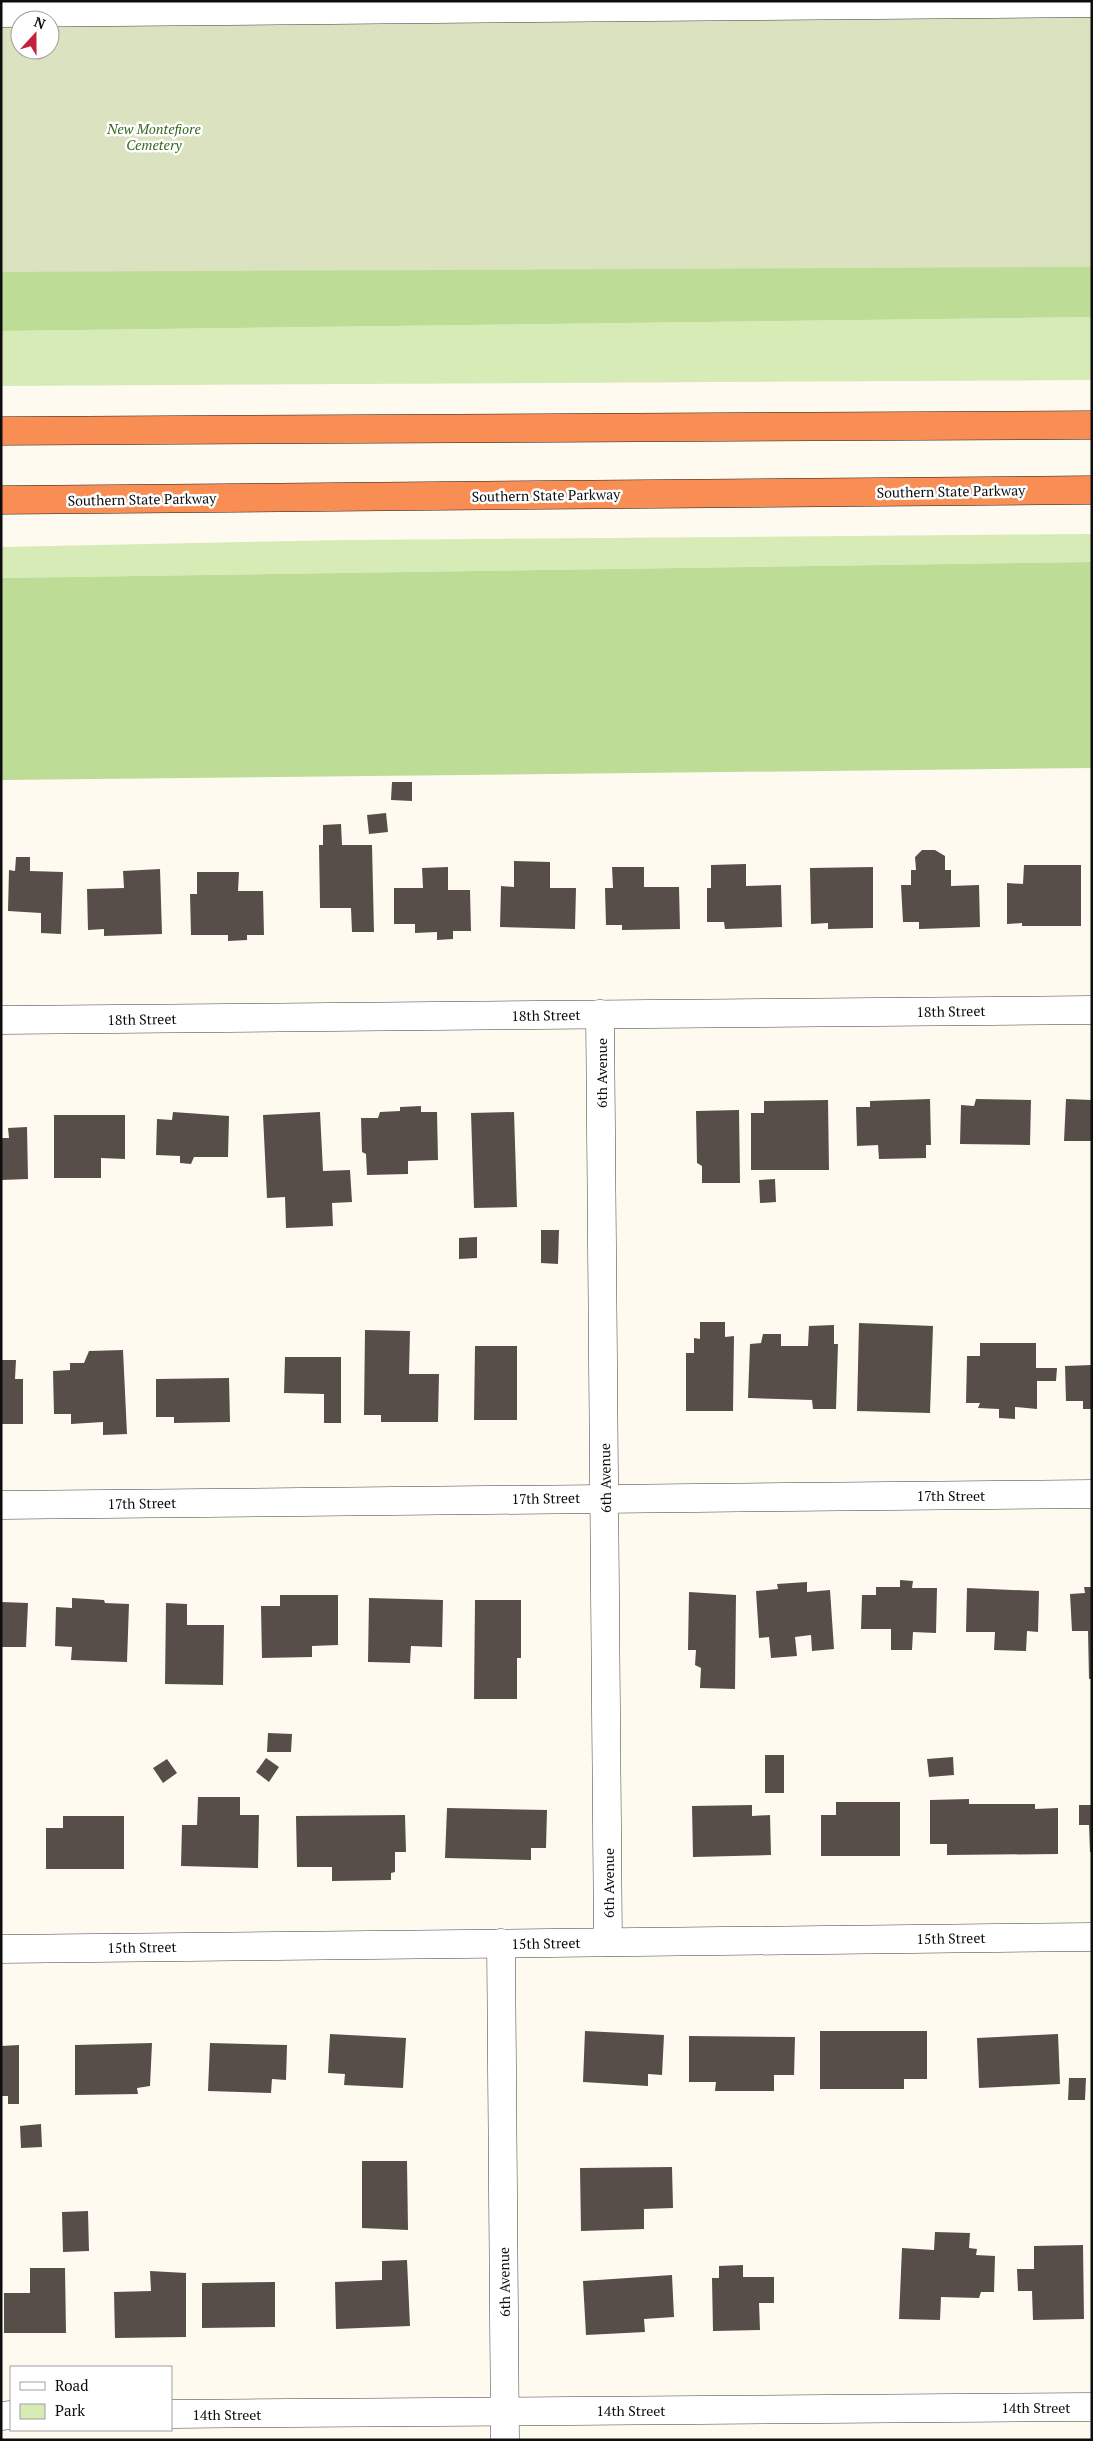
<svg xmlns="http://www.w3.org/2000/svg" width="1093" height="2441" viewBox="0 0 1093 2441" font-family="'PT Serif',serif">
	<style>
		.green { fill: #d7ebb7 }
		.forest { fill: #bddc96 }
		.cemetery { fill: #dae2bf; fill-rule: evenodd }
		.building { fill: #574e4a }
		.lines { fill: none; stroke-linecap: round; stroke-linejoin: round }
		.minor-casing { stroke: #414141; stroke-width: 29 }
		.highway-casing { stroke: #1f1f1f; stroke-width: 29 }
		.minor { stroke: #fff; stroke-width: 28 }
		.highway { stroke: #f88e54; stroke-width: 28 }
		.labels { text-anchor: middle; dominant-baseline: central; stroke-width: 5; stroke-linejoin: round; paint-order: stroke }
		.park-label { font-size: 14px; font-style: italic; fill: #34681c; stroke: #fff }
		.street-label { font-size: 14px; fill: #0e0e0e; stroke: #fff }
	</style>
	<rect width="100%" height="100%" fill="#fffaef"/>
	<g class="green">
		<polygon points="1092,317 1092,380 1,386 1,331"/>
		<polygon points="1092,534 1092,562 1,578 1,547 346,540"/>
	</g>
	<g class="forest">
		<polygon points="1092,251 1092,317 1,331 1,264"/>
		<polygon points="1092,562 1092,768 1,780 1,578"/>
	</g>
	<path class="cemetery" d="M1 1H1092V267L1 272ZM20 20H50V50H20Z"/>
	<g class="building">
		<polygon points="392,782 412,782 412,801 391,800"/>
		<polygon points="386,813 388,832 369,834 367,815"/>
		<polygon points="341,824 342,845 372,845 374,932 352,932 351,908 320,908 319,845 323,845 323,825"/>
		<polygon points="922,850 935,850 945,856 945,870 951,870 951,886 979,885 980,927 919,929 919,922 903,922 901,885 911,885 911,870 916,870 915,857"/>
		<polygon points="16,857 30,857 30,871 63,872 61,934 41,933 41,913 8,911 9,870 15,871"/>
		<polygon points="514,861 550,862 550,888 576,888 575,929 500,927 501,886 514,887"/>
		<polygon points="746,864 746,886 781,885 782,927 725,929 724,922 707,922 707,888 711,888 711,865"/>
		<polygon points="1024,865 1081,865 1081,926 1022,926 1022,923 1007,924 1007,883 1023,884"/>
		<polygon points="448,867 448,890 470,890 471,931 453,931 453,939 437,940 437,932 415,933 415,924 394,924 394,888 423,888 422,868"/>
		<polygon points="612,867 644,867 644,887 679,887 680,929 622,930 622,925 606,925 605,888 613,888"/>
		<polygon points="873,867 873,928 828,929 828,923 811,924 810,868"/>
		<polygon points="160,869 162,934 104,936 104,929 88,930 87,889 124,888 123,871"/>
		<polygon points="197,872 239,872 238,891 263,891 264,935 247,935 247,940 228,941 228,935 191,935 190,894 197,894"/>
		<polygon points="930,1099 931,1145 926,1145 926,1158 879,1159 878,1145 857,1146 856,1107 870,1107 870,1101"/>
		<polygon points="976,1099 1031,1100 1030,1145 960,1144 961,1105 974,1106"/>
		<polygon points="1066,1099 1092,1100 1092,1141 1064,1141"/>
		<polygon points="828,1100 829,1170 751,1170 751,1113 764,1113 764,1101"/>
		<polygon points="421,1106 421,1112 437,1112 438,1160 408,1161 408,1174 367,1175 366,1154 362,1152 361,1118 378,1118 380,1112 400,1111 400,1107"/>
		<polygon points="739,1110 740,1183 702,1183 702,1166 697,1163 696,1111"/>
		<polygon points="173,1112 229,1116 228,1157 194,1157 191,1164 180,1163 180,1156 156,1155 157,1119 172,1120"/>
		<polygon points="320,1112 323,1171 350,1170 352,1202 332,1203 333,1226 286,1228 285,1197 267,1198 263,1115"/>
		<polygon points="514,1112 517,1207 474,1208 471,1113"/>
		<polygon points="54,1115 125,1115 125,1159 101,1158 101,1178 54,1178"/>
		<polygon points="27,1127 28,1179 1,1180 1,1138 9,1138 8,1128"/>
		<polygon points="775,1179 776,1202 760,1203 759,1180"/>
		<polygon points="541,1230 559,1230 558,1264 541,1263"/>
		<polygon points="477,1237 477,1258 459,1259 459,1238"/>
		<polygon points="700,1322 725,1322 725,1337 734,1336 733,1411 686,1411 686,1353 694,1353 694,1338 700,1339"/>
		<polygon points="859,1323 933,1326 930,1413 857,1411"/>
		<polygon points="834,1325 834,1344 838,1344 836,1409 813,1409 812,1400 748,1398 750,1344 761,1343 763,1334 781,1334 781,1346 808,1346 809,1326"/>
		<polygon points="365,1330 410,1331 409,1374 439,1374 438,1422 381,1422 381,1415 364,1415"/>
		<polygon points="980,1343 1036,1343 1036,1368 1057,1368 1056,1381 1037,1381 1037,1409 1015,1407 1015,1419 999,1418 999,1409 978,1408 980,1403 966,1403 967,1356 980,1356"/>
		<polygon points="475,1346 517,1346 517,1420 474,1420"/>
		<polygon points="123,1350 127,1434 103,1435 103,1422 71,1424 71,1414 54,1414 53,1371 70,1370 70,1363 84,1363 89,1351"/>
		<polygon points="285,1357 341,1357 341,1423 324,1423 324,1394 284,1393"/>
		<polygon points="1,1360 16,1360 15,1379 23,1379 23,1424 1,1424"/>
		<polygon points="1092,1365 1092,1409 1083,1409 1083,1401 1066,1401 1065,1366"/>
		<polygon points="229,1378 230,1422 174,1423 174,1417 156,1417 156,1379"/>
		<polygon points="900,1580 913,1581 912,1588 937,1588 936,1633 913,1632 912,1650 891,1650 891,1629 861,1629 862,1595 876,1595 876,1587 900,1587"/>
		<polygon points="807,1582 807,1592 830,1590 834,1649 812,1651 811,1635 795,1637 797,1656 771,1658 769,1637 759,1638 756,1591 778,1589 777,1584"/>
		<polygon points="1084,1587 1092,1587 1092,1679 1089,1679 1088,1631 1072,1631 1070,1594 1085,1593"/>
		<polygon points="967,1588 1039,1591 1038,1632 1027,1631 1026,1651 994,1650 995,1632 966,1632"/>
		<polygon points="689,1592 736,1595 735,1689 700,1688 701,1668 695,1665 696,1650 688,1650"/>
		<polygon points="280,1595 338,1595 338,1645 312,1646 312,1657 262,1658 261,1606 280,1606"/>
		<polygon points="72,1598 104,1600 105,1603 129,1604 127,1662 71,1660 72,1647 55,1646 56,1607 72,1608"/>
		<polygon points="369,1598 443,1600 442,1647 411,1646 410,1663 368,1662"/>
		<polygon points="475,1600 521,1600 521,1658 517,1658 517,1699 474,1699"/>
		<polygon points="1,1602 28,1603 26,1647 1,1647"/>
		<polygon points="166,1603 187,1604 187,1625 224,1625 223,1685 165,1684"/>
		<polygon points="268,1733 292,1734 291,1752 267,1752"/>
		<rect x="765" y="1755" width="19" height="38"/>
		<polygon points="953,1757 954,1775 929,1777 927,1759"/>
		<polygon points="266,1758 279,1767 269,1782 256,1772"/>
		<polygon points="167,1759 177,1773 163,1783 153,1768"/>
		<polygon points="198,1797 240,1797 240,1815 259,1815 258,1868 181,1866 182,1825 197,1825"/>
		<polygon points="969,1799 969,1804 1035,1804 1035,1809 1058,1808 1058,1854 947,1855 947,1844 930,1844 930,1800"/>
		<polygon points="836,1802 900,1802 900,1856 821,1856 821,1815 836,1815"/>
		<polygon points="752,1805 752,1816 770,1815 771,1855 693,1857 692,1806"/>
		<polygon points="1079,1805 1092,1805 1092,1852 1090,1852 1089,1825 1079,1825"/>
		<polygon points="447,1808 547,1810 546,1848 531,1848 531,1860 445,1858"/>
		<polygon points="405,1815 406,1852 395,1852 395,1872 391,1873 391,1880 332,1881 332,1867 297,1867 296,1816"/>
		<polygon points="63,1816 124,1816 124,1869 46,1869 46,1828 63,1828"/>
		<polygon points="585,2031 664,2035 662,2075 648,2074 648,2086 583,2082"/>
		<polygon points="820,2031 927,2031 927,2079 904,2079 904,2089 820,2089"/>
		<polygon points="330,2034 406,2038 403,2088 344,2085 345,2074 328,2073"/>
		<polygon points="1058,2034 1060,2084 979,2088 977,2038"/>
		<polygon points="689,2036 795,2037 794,2075 774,2075 774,2091 715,2091 716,2082 689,2082"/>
		<polygon points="152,2043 150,2086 137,2088 138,2094 75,2095 75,2045"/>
		<polygon points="210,2043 287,2045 286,2080 272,2079 271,2093 208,2091"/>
		<polygon points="19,2045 19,2104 8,2104 8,2096 1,2096 1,2046"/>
		<polygon points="1069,2078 1086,2078 1085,2100 1068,2100"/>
		<polygon points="41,2124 42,2147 21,2148 20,2126"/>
		<polygon points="362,2161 407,2161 408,2230 362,2228"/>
		<polygon points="672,2167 673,2208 644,2209 644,2229 581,2231 580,2168"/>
		<polygon points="88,2211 89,2251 63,2252 62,2212"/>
		<polygon points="935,2232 970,2233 969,2248 977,2249 976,2255 995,2256 994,2292 981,2292 979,2298 941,2297 940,2320 899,2319 902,2248 934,2250"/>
		<polygon points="1083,2245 1084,2319 1033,2320 1032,2291 1018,2291 1017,2269 1034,2269 1034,2246"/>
		<polygon points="407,2260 410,2326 336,2329 335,2282 382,2280 382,2261"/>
		<polygon points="743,2265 743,2277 774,2277 774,2303 759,2303 760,2330 713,2331 712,2278 719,2278 719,2266"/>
		<polygon points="30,2268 65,2268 66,2333 4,2333 4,2293 30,2293"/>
		<polygon points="150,2271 186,2273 186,2337 115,2338 114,2292 151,2291"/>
		<polygon points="672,2275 674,2317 644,2319 645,2332 586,2335 583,2281"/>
		<polygon points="275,2282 275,2327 202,2328 202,2283"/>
	</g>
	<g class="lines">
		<g class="minor-casing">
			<g id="minor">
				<polyline points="1,13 1092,3"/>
				<polyline points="600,1014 608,1942"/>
				<polyline points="1,1020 1092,1010"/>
				<polyline points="1,1505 1092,1494"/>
				<polyline points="501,1943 505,2440"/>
				<polyline points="1,1949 1092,1937"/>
				<polyline points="171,2414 1092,2407"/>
				<polyline points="1,2416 11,2415"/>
			</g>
		</g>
		<g class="highway-casing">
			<g id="highway">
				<polyline points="1,431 1092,425"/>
				<polyline points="1,500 1092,490"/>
			</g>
		</g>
		<use href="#minor" class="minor"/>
		<use href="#highway" class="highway"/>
	</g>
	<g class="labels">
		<g class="park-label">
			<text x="154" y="128">New Montefiore<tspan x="154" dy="16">Cemetery</tspan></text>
		</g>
		<g class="street-label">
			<text transform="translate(951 491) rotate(-1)">Southern State Parkway</text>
			<text transform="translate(546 495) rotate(-1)">Southern State Parkway</text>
			<text transform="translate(142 499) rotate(-1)">Southern State Parkway</text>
			<text transform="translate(951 1011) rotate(-1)">18th Street</text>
			<text transform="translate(546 1015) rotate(-1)">18th Street</text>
			<text transform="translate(142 1019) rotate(-1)">18th Street</text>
			<text transform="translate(601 1073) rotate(-90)">6th Avenue</text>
			<text transform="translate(605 1478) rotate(-91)">6th Avenue</text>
			<text x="951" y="1495">17th Street</text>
			<text transform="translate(546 1498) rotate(-1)">17th Street</text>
			<text transform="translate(142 1503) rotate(-1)">17th Street</text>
			<text transform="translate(608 1883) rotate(-90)">6th Avenue</text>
			<text transform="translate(951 1938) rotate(-1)">15th Street</text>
			<text transform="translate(546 1943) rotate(-1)">15th Street</text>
			<text transform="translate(142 1947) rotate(-1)">15th Street</text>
			<text transform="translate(504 2282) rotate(-91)">6th Avenue</text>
			<text x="1036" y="2407">14th Street</text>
			<text x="631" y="2410">14th Street</text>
			<text x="227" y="2414">14th Street</text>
		</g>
	</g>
	<rect width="1093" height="2441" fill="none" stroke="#0e0e0e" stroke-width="5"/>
	<rect x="10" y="2366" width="162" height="65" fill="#ffffff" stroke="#9f9f9f"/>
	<rect x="20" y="2382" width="25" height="8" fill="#ffffff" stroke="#9f9f9f"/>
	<text x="55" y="2391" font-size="15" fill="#0e0e0e">Road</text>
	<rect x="20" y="2404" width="25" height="15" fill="#d7ebb7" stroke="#9f9f9f"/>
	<text x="55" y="2416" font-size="15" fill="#0e0e0e">Park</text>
	<g transform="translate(35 35) rotate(21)"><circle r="24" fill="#ffffff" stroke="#9f9f9f"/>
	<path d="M0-4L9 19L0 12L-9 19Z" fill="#c2223a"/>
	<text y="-8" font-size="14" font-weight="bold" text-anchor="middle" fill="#0e0e0e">N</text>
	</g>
</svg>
